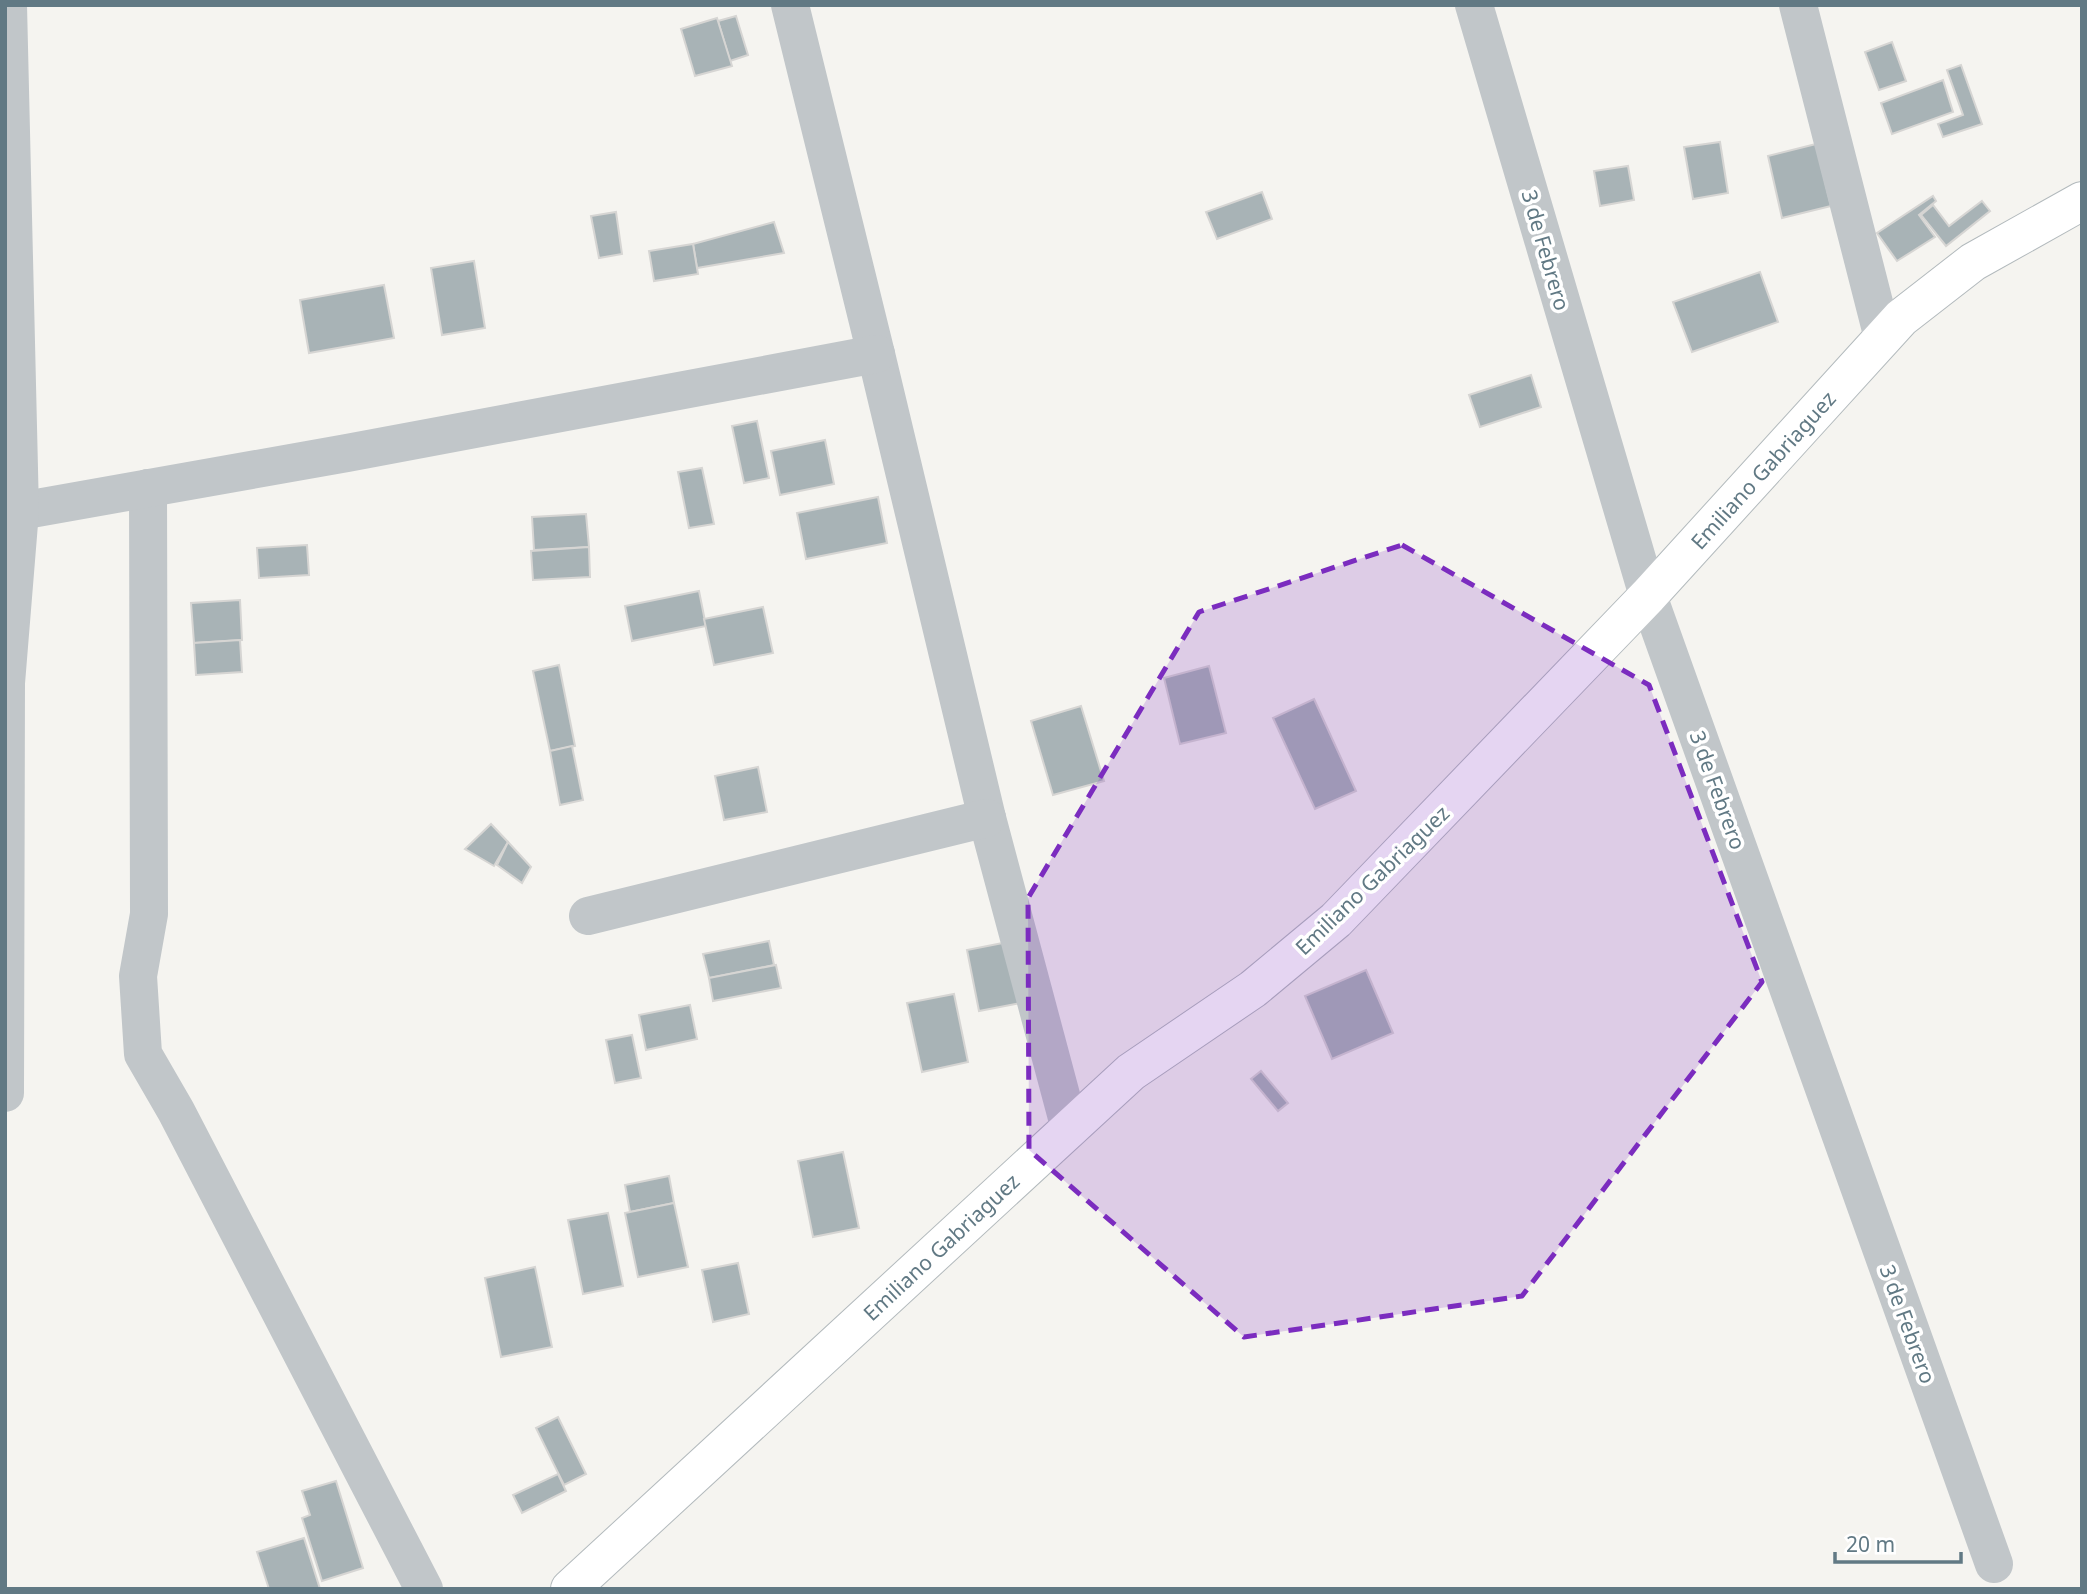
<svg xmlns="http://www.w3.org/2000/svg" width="2087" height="1594" viewBox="0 0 2087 1594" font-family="'Noto Sans',sans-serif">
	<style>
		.building { fill: #a8b3b6; stroke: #d6d5d3; stroke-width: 2 }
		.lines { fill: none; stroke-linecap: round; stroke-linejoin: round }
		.secondary-casing { stroke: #b3babd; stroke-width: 40 }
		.minor { stroke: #c1c6c9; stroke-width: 38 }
		.tertiary { stroke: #c1c6c9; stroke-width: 38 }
		.secondary { stroke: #fff; stroke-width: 38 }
		.marked { fill: #7b2cbf; fill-opacity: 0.2; stroke: #7b2cbf; stroke-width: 5; stroke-dasharray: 14 9; stroke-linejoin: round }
		.labels { text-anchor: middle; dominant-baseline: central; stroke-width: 7; stroke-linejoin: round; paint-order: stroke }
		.street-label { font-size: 21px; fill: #617984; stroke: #fff }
	</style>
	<rect width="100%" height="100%" fill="#f5f4f0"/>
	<g class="building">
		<polygon points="736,16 748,55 730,61 718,21"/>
		<polygon points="717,18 732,66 695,76 681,29"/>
		<polygon points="1892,42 1906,81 1879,90 1865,52"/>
		<polygon points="1961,65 1982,124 1943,137 1938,124 1963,115 1947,70"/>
		<polygon points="1943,80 1953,112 1892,134 1881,103"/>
		<polygon points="1720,142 1728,193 1693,199 1684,147"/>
		<polygon points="1816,144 1831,206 1782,218 1768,156"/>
		<polygon points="1628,166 1634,200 1600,206 1594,171"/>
		<polygon points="1262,192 1272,219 1217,239 1206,212"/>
		<polygon points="1933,196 1936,201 1919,215 1935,237 1897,261 1877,233"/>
		<polygon points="1982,201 1990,211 1946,246 1921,215 1933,205 1949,226"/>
		<polygon points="616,212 622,254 599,258 591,216"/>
		<polygon points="774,222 784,253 697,268 693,244"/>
		<polygon points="693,244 698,274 654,281 649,251"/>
		<polygon points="474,261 485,328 442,335 431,268"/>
		<polygon points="1760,272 1778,322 1692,352 1673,302"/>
		<polygon points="384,285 394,338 309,353 300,300"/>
		<polygon points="1531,375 1541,407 1480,427 1469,395"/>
		<polygon points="757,421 769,478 744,483 732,426"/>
		<polygon points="825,440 834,484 780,495 771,451"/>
		<polygon points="702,468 714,524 689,528 678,472"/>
		<polygon points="878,497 887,543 806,559 797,513"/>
		<polygon points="586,514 589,547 534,550 532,517"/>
		<polygon points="307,545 309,575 259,578 257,548"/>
		<polygon points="589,547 590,577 533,580 531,551"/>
		<polygon points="699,591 706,626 632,641 625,606"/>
		<polygon points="240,600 242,640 194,643 191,603"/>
		<polygon points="763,607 773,653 714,665 704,619"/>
		<polygon points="240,640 242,672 196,675 194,643"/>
		<polygon points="559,665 575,746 550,751 533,671"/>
		<polygon points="1209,666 1226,733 1180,744 1164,678"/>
		<polygon points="1314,699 1356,791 1315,809 1273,718"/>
		<polygon points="1081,706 1104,781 1053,795 1031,721"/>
		<polygon points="572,746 583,800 560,805 550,751"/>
		<polygon points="758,767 767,812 724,820 715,776"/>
		<polygon points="491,824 508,842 494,866 465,849"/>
		<polygon points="508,842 531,867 522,883 497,865"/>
		<polygon points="769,941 774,965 709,978 703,954"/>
		<polygon points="1013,941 1026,1002 979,1011 967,950"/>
		<polygon points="776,965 781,988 713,1001 709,978"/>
		<polygon points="1366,970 1393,1033 1332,1059 1305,996"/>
		<polygon points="954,994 968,1062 922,1072 907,1003"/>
		<polygon points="690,1005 697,1039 646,1050 639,1015"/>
		<polygon points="632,1035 641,1078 615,1083 606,1040"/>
		<polygon points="1261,1071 1288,1103 1278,1111 1251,1079"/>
		<polygon points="843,1152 859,1228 813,1237 798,1161"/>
		<polygon points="669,1176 674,1203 630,1212 625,1185"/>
		<polygon points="674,1203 688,1267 638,1277 625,1213"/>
		<polygon points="608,1213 623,1286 583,1294 568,1220"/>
		<polygon points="738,1263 749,1314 713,1322 702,1270"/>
		<polygon points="535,1267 552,1347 501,1357 485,1278"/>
		<polygon points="558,1417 586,1474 564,1485 536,1428"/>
		<polygon points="558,1474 566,1491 522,1513 513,1495"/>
		<polygon points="336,1481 363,1568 322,1581 302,1518 310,1515 302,1491"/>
		<polygon points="304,1538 320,1589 269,1589 257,1552"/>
	</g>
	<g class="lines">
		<g class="secondary-casing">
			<polyline id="secondary" points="570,1589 1131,1072 1253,989 1336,920 1648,596 1901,318 1973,262 2082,201"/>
		</g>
		<g class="minor">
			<polyline points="790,5 876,354 987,818 1070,1129"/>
			<polyline points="1798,5 1883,338"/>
			<polyline points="148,488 149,914 138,976 143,1054 176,1111 424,1589"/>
			<polyline points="20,511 347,453 876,354"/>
			<polyline points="588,916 987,818"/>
			<polyline points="5,1093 6,683 20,511 8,5"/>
		</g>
		<polyline class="tertiary" points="1474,5 1648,596 1994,1564"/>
		<use href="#secondary" class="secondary"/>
	</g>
	<path class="marked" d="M1402 545 1649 685 1762 982 1522 1296 1244 1337 1029 1150 1028 898 1199 612Z"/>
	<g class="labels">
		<g class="street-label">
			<text transform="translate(1546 250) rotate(74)">3 de Febrero</text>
			<text transform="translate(1763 470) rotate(-48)">Emiliano Gabriaguez</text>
			<text transform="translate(1718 790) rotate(70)">3 de Febrero</text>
			<text transform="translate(1372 880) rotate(-44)">Emiliano Gabriaguez</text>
			<text transform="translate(941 1247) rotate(-43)">Emiliano Gabriaguez</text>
			<text transform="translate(1908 1324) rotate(70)">3 de Febrero</text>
		</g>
	</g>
	<rect width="2087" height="1594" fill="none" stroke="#617984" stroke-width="14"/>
	<path d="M1835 1552v10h126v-10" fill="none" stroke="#617984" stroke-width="3.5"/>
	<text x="1846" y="1552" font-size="21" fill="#617984" stroke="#ffffff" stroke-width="5" paint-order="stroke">20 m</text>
</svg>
